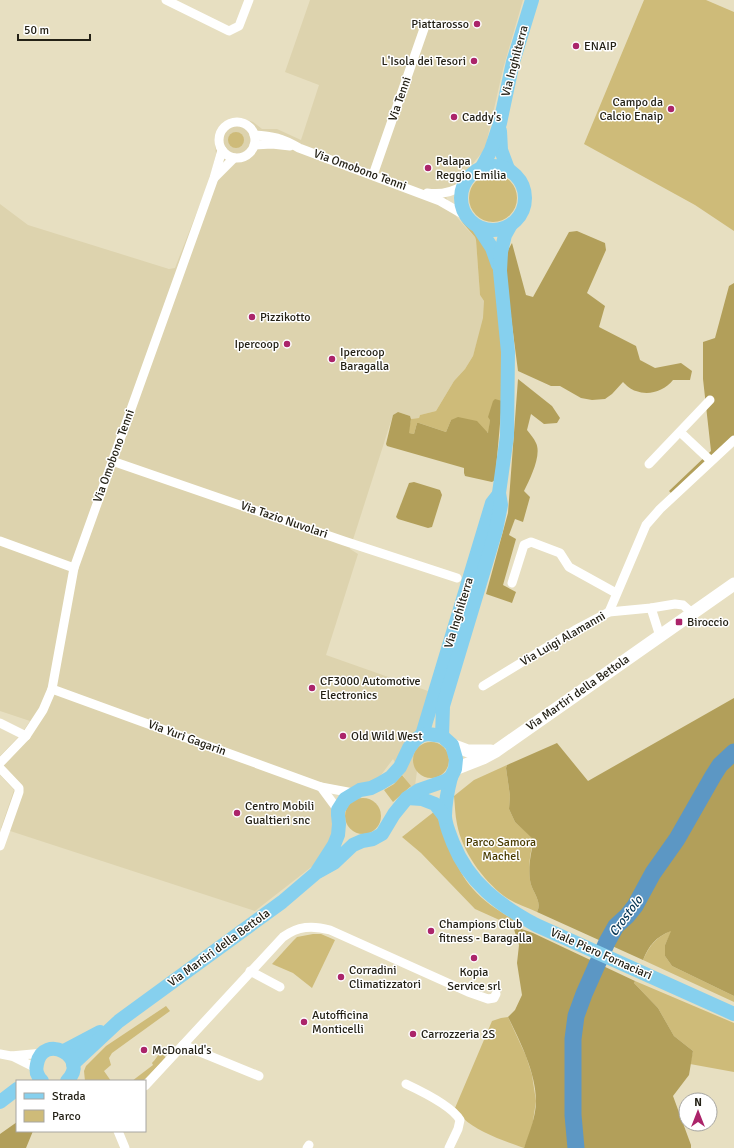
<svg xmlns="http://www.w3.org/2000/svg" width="734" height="1148" viewBox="0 0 734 1148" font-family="Signika,sans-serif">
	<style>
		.built { fill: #ddd3ae }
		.green { fill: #cebb79 }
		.forest { fill: #b29f5a }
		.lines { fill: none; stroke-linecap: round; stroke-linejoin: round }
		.river { stroke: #5c97c4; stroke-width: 17 }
		.street { stroke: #fff; stroke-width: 9 }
		.secondary { stroke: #fff; stroke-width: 13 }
		.primary { stroke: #86d0ee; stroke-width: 14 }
		.poi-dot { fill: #ab246a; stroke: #fff; stroke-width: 1.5 }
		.labels { text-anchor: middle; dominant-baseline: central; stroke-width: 3; stroke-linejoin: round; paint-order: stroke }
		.poi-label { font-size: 12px; fill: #242116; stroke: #fff; text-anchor: start }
		.street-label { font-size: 12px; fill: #242116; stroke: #fff }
		.park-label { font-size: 12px; fill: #493b00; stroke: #fff }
		.water-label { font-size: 13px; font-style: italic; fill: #063655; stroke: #fff }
	</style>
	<rect width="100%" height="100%" fill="#e7dfc1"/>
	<polygon class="built" points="310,0 523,0 503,69 485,149 455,185 444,191 451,210 466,228 475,237 476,240 480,295 484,301 484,318 473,356 465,369 454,381 436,411 420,415 419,418 411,419 410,416 398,412 393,415 350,549 358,554 326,655 428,691 414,793 393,759 375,783 354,789 312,781 321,789 336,815 334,834 319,861 255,911 1,828 14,790 0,775 0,756 22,733 30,721 0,711 0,204 28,225 169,269 175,268 209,181 216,154 215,143 222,125 232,119 241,118 253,122 262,129 277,129 301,140 319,85 285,72"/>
	<g class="green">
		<polygon points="644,0 706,0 734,12 734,231 695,205 584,144"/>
		<circle cx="236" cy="140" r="8"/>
		<circle cx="493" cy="198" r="24"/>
		<polygon points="461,221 481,238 493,261 502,348 502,401 490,420 489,433 451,420 446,432 419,423 417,423 414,434 408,433 411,419 419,418 420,415 436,411 454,381 465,369 473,356 483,318 484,301 480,295 476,240 475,237"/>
		<circle cx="431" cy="760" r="18"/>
		<path d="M507 765 506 768 510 796 509 809 515 822 534 839C530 852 528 867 530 880 531 891 543 901 537 912 526 907 513 903 504 896 482 879 462 851 457 824 455 815 455 805 454 796L474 780Z"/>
		<polygon points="402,775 411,786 393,802 384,790 394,784"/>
		<circle cx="363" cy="816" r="18"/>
		<path d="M435 811C446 837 454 868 473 889 485 903 502 913 518 922L513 926 475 909 421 853 402 837Z"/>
		<path d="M672 930 665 945V956L672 966 734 996V1002L643 960C650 944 657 937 672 930Z"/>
		<polygon points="313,934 321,934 335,940 312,988 293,973 272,964 293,941 297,937"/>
		<polygon points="635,981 734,1023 734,1072 690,1064 693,1051 674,1036 658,1008 634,983"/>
		<polygon points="166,1006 170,1011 112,1053 109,1058 111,1065 104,1071 111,1081 85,1081 84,1071 86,1066 106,1046"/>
		<path d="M508 1017 526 1056 532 1075 536 1101 532 1128 524 1148C506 1142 476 1131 463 1118 460 1115 458 1111 455 1108L492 1021 501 1018Z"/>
		<path d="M161 1052 166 1058 143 1081H132L153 1065 152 1063C156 1059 157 1056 161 1052Z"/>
	</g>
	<g class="forest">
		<path d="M577 231 605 243 606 250 587 293 605 306 599 327 636 346 640 360 655 368 681 363 692 371 690 380H673C664 391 649 396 636 391 631 390 626 385 623 382L612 394 605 399 592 400 581 398 560 386H551L518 371 505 271 508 250 512 243 526 295 533 297 569 232Z"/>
		<polygon points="734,283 734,440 674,496 669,491 711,451 703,379 703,342 715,338 729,286"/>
		<path d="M518 379 552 406 560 418 557 423 544 424 531 414 527 430C530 434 534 438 536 443 542 455 530 479 524 491L530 497 523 522 515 519 509 535 516 539 503 585 516 592 512 603 486 594 508 513Z"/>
		<polygon points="495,399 502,401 495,480 492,482 465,476 464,473 464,468 387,446 386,444 393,415 398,412 410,416 411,419 409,433 414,434 417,423 419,423 446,432 451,420 458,417 477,421 488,433 490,420 488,417 493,401"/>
		<polygon points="414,482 440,490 442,495 432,527 428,528 398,519 396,517 409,483"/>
		<path d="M734 698V996L672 966 665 956V945L671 931C656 937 649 945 643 960L537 912C543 901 531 891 530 880 528 867 531 852 534 840L515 822 509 809 510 796 506 768 507 765 557 743 588 781Z"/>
		<path d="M513 926 533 933 635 981 634 983 658 1008 674 1036 693 1051 689 1075 673 1096 691 1145V1148H524C529 1133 536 1117 536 1101 536 1073 520 1041 508 1017L515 1010 522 995 517 963 519 945Z"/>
		<polygon points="17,1122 17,1131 33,1131 26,1148 0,1148 0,1134"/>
	</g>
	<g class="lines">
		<polyline class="river" points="576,1148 573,1115 573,1039 576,1016 584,994 607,942 616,926 627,916 635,906 653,873 677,839 713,776 720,765 734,752"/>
		<g class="street">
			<polyline points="166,0 229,31 239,26 249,0"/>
			<circle cx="237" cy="140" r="18"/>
			<path d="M254 135C273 136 282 138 299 148L440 201 466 216"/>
			<polyline points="254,145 272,144 290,146"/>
			<polyline points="373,175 426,23"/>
			<polyline points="215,177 234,158"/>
			<path d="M427 193C441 195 451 193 462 186"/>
			<polyline points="680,432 711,461"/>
			<polyline points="112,461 344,541 457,578"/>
			<polyline points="649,464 710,400"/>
			<polyline points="0,541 74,568"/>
			<polyline points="512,583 524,545 531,542 560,553 569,567 616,593"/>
			<polyline points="651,608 660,636"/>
			<polyline points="609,612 646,525 660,509 734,440"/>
			<polyline points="483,686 575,630 609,612 651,608 675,604 683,605 692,613"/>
			<polyline points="52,689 321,787 353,793"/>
			<polyline points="0,723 26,736"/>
			<polyline points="0,763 26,736 43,710 52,689 74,568 214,178 222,150"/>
			<polyline points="0,768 19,788 19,792 0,846"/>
			<polyline points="321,787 338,810"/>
			<polyline points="250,971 280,987"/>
			<polyline points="183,1045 259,1076"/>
			<polyline points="0,1054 11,1056 43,1053"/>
			<polyline points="12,1056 36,1068"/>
			<path d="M406 1084C421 1091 452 1106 460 1120L458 1129 449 1148"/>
			<path d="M145 1086 283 937C298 926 312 925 330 930L468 992 488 999 494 998 496 994"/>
			<polyline points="118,1131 125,1148"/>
			<polyline points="307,1148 309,1145"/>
		</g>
		<g class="secondary">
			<polyline points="452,745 468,751 491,751"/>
			<polyline points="455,769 483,758 496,751 734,584"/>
		</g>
		<g class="primary">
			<polyline points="500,131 501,150 508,169"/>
			<circle cx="493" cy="198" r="32"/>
			<polyline points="482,167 491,150 500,123 513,62 532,0"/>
			<polyline points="479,228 492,248 498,265"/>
			<polyline points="422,735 492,503 499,494"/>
			<polyline points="442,736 443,706 496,530 501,505 499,493 507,436 508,352 500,271 501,252 505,235 510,226"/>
			<path d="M451 777C448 789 445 803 445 816 445 824 450 835 453 843 469 883 499 905 536 925L734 1014"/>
			<polyline points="407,798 422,799 435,804 445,817"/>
			<polyline points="64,1051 100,1032"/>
			<polyline points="73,1064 119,1021 282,902 316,873 334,863 353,845 362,841 373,839 382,834 394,814 407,798 419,790 445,781 451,777 455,769 456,759 452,745 442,736 428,734 422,735 415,740 409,748 400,767 391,777 381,783 371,788 360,790 345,799 338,810 338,815 339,824 338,835 334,845 316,873"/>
			<path d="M42 1081C37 1076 35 1071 37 1064 43 1032 91 1057 67 1081"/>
			<polyline points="0,1102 17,1089"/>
		</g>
	</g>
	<g class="poi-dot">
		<circle cx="477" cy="24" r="4"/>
		<circle cx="576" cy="46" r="4"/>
		<circle cx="474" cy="61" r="4"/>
		<circle cx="671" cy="109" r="4"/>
		<circle cx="454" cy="117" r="4"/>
		<circle cx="428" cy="168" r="4"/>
		<circle cx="252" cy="317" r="4"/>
		<circle cx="287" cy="344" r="4"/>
		<circle cx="332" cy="359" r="4"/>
		<rect x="675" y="618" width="8" height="8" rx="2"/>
		<circle cx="312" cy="688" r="4"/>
		<circle cx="343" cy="736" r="4"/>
		<circle cx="237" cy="813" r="4"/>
		<circle cx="431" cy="931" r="4"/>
		<circle cx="474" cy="958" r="4"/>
		<circle cx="341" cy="977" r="4"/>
		<circle cx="304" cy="1022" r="4"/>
		<circle cx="413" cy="1034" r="4"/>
		<circle cx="144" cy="1050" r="4"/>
	</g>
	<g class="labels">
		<g class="poi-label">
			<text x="469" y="24" text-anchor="end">Piattarosso</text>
			<text x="584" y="46">ENAIP</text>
			<text x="466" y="61" text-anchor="end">L'Isola dei Tesori</text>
			<text x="663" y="102" text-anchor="end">Campo da<tspan x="663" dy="14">Calcio Enaip</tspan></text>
			<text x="462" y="117">Caddy's</text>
			<text x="436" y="161">Palapa<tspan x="436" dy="14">Reggio Emilia</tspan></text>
			<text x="260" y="317">Pizzikotto</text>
			<text x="279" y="344" text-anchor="end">Ipercoop</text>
			<text x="340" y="352">Ipercoop<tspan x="340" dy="14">Baragalla</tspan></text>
			<text x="687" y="622">Biroccio</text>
			<text x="320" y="681">CF3000 Automotive<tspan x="320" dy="14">Electronics</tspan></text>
			<text x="351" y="736">Old Wild West</text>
			<text x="245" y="806">Centro Mobili<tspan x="245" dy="14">Gualtieri snc</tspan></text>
			<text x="439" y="924">Champions Club<tspan x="439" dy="14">fitness - Baragalla</tspan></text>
			<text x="349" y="970">Corradini<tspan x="349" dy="14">Climatizzatori</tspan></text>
			<text x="474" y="972" text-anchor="middle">Kopia<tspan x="474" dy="14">Service srl</tspan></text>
			<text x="312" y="1015">Autofficina<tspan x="312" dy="14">Monticelli</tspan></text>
			<text x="421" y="1034">Carrozzeria 2S</text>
			<text x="152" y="1050">McDonald's</text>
		</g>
		<g class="street-label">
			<text transform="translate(515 61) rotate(-75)">Via Inghilterra</text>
			<text transform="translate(400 99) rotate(-71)">Via Tenni</text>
			<text transform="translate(360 170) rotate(20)">Via Omobono Tenni</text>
			<text transform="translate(114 456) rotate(-70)">Via Omobono Tenni</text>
			<text transform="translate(284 520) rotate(19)">Via Tazio Nuvolari</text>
			<text transform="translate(459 613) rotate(-73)">Via Inghilterra</text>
			<text transform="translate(563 639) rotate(-30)">Via Luigi Alamanni</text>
			<text transform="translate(578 693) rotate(-35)">Via Martiri della Bettola</text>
			<text transform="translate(187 738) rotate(20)">Via Yuri Gagarin</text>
			<text transform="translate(219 948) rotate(-36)">Via Martiri della Bettola</text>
			<text transform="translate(601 954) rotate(24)">Viale Piero Fornaciari</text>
		</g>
		<g class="park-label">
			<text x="501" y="842">Parco Samora<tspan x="501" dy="14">Machel</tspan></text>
		</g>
		<g class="water-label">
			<text transform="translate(626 916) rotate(-53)">Crostolo</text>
		</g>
	</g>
	<rect x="16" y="1080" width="130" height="52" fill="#ffffff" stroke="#a7a6a2"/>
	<rect x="24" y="1093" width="20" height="6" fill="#86d0ee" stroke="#a7a6a2"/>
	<text x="52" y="1100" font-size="12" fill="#242116">Strada</text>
	<rect x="24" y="1110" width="20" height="12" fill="#cebb79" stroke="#a7a6a2"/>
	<text x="52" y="1120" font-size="12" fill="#242116">Parco</text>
	<g transform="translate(698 1112)"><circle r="19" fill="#ffffff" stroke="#a7a6a2"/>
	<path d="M0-3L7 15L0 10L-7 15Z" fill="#ab246a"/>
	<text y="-6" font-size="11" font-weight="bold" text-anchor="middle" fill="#242116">N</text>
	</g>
	<path d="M18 34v6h72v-6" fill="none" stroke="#242116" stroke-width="2"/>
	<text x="24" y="34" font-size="12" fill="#242116" stroke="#ffffff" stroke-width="3" paint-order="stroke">50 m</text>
</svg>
